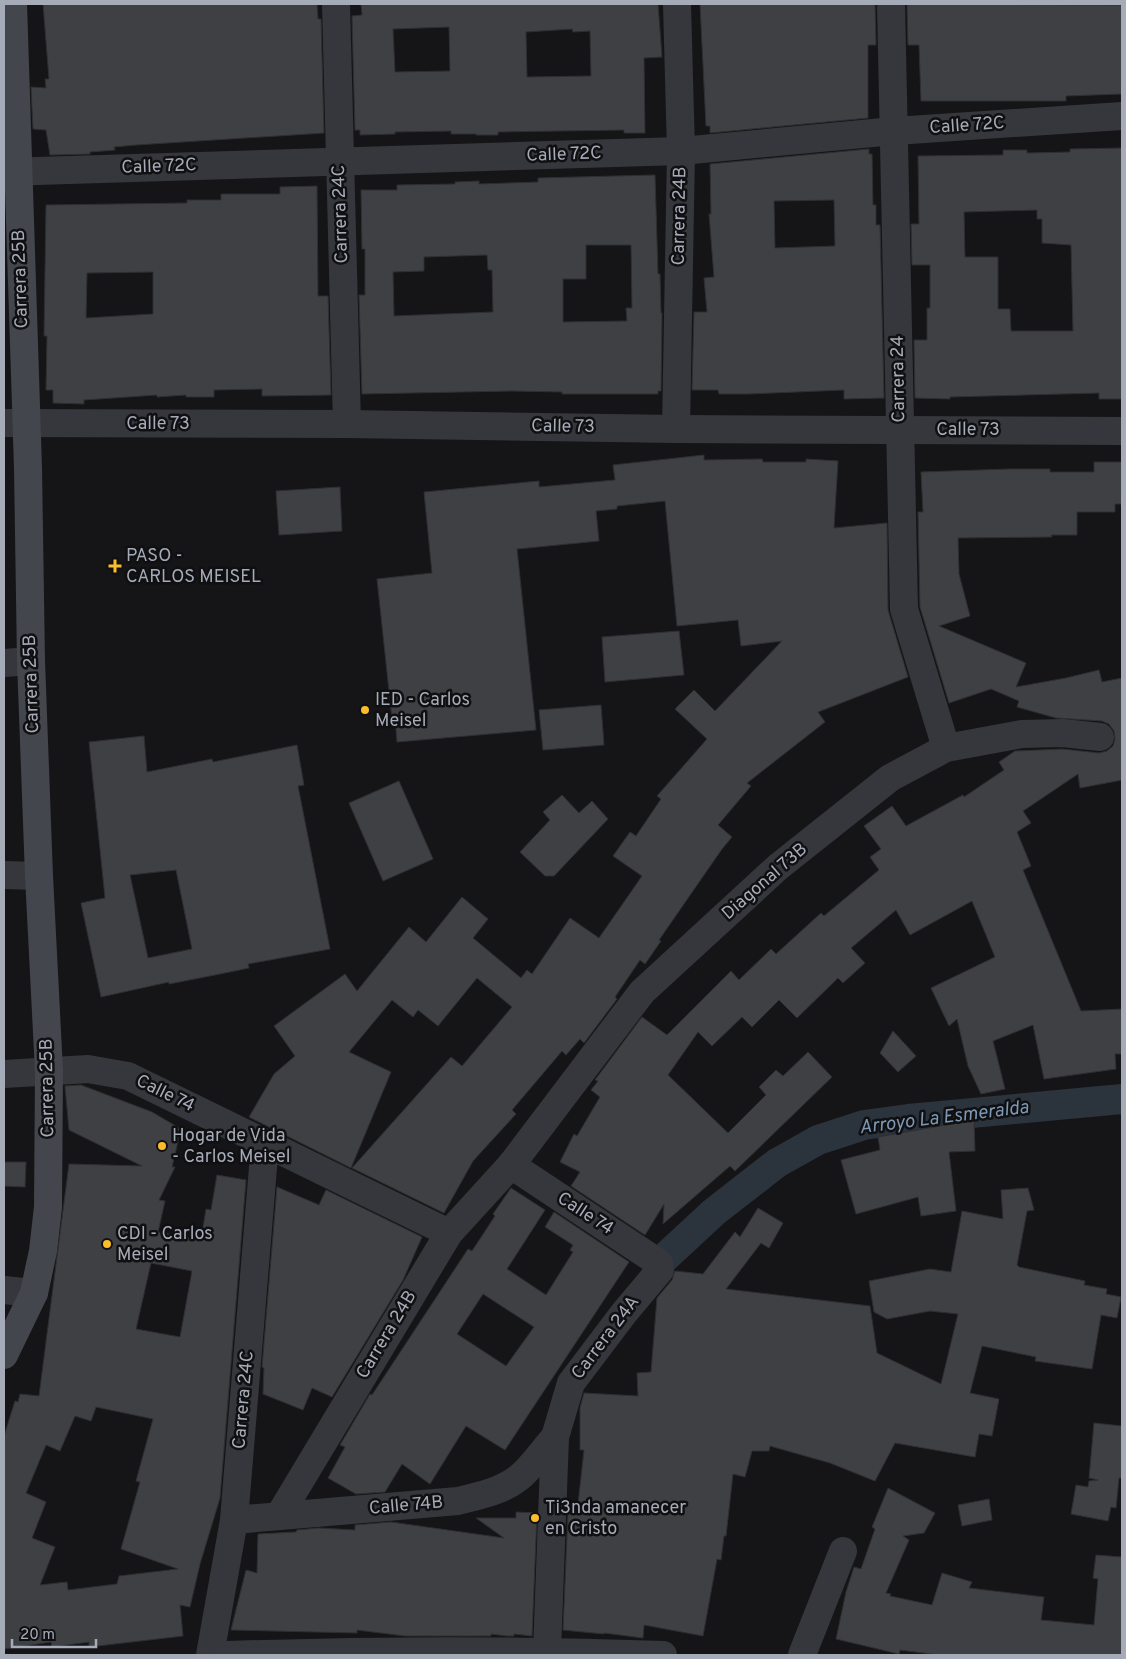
<svg xmlns="http://www.w3.org/2000/svg" width="1126" height="1659" viewBox="0 0 1126 1659" font-family="Overpass,sans-serif">
	<style>
		.lines { fill: none; stroke-linecap: round; stroke-linejoin: round }
		.canal { stroke: #2b333c; stroke-width: 30 }
		.building { fill: #3f4044; stroke: #2f2f33; fill-rule: evenodd }
		.street { stroke: #36373c; stroke-width: 28 }
		.secondary { stroke: #44464d; stroke-width: 28 }
		.poi-dot { fill: #fbbe2a; stroke: #101012; stroke-width: 2 }
		.labels { text-anchor: middle; dominant-baseline: central; stroke-width: 5; stroke-linejoin: round; paint-order: stroke }
		.street-label { font-size: 18px; fill: #a6abb8; stroke: #101012 }
		.poi-label { font-size: 18px; fill: #a6abb8; stroke: #101012; text-anchor: start }
		.water-label { font-size: 19px; font-style: italic; fill: #7c98b5; stroke: #101012 }
	</style>
	<rect width="100%" height="100%" fill="#151517"/>
	<g class="lines">
		<polyline class="canal" points="659,1263 714,1212 777,1163 818,1140 864,1125 908,1119 1122,1099"/>
	</g>
	<g class="building">
		<polygon points="43,4 317,4 318,19 321,19 324,133 136,145 114,147 115,150 90,152 90,154 50,155 46,130 33,129 31,87 46,88 45,79 49,79"/>
		<path d="M361 4H658L662 57 644 58 645 133H624V130L559 131 498 132V135H476V134H451V131L395 132V134L360 135V130H355L352 16 362 15ZM449 27 450 71 395 72 393 29ZM572 29 573 32 590 31 591 76 527 77 526 32Z"/>
		<polygon points="700,4 875,4 876,45 868,45 868,118 710,133 710,126 706,126"/>
		<polygon points="907,4 1122,5 1122,94 1066,96 1066,101 921,101 919,45 908,45"/>
		<path d="M1122 148V399H1099V393L950 397V399L915 398 914 340H927V308H930V265H912L911 224H919L918 156 1003 155V150H1027V153L1070 152V149ZM1037 210V219H1042V243L1071 245 1073 331H1011L1010 309H998V257H965L964 212Z"/>
		<path d="M869 149V154H872L873 205H876V225H880L884 398 844 399V390L749 394H719L718 390H692L694 312H707L704 278 714 277 709 214H711L710 164ZM834 200 835 246 775 248 774 201Z"/>
		<path d="M655 175 658 274H660L661 313H662L661 391H658V394H562V392L512 391 362 394 359 295H365V249H362L361 190H397V185L455 184V182L479 181V184L538 182V178ZM586 245H631L632 308H626L627 321 563 322V279H586ZM487 255 488 270H492L493 312 394 316 393 272 424 271V257Z"/>
		<path d="M317 186 318 296H328L331 395 262 396V389L214 390V397H186V395L157 397V395L84 400V404L53 403V390H46L47 336H44L46 205 187 203V200H221V194H280V187ZM153 272V314L86 318 87 273Z"/>
		<polygon points="704,455 704,460 762,459 763,462 806,462 806,459 838,461 834,528 887,523 888,610 908,677 818,712 825,722 747,783 751,786 718,825 732,837 722,849 659,940 661,941 645,964 640,960 615,997 617,999 584,1043 580,1039 566,1055 562,1051 512,1110 516,1114 473,1161 444,1213 352,1168 451,1057 462,1066 512,1007 477,978 438,1026 418,1010 413,1017 392,1000 349,1052 391,1072 351,1168 249,1117 274,1074 295,1056 274,1026 345,974 357,991 409,927 426,942 462,897 488,919 473,938 521,978 527,970 532,974 570,918 599,938 642,876 613,856 630,832 636,836 661,799 657,796 707,739 675,709 694,690 715,711 782,641 741,646 738,620 677,626 665,501 617,506 617,509 596,511 599,541 517,549 536,730 397,742 395,718 392,719 377,579 432,573 424,492 539,481 539,487 615,480 613,465"/>
		<polygon points="1094,462 1122,462 1122,504 1115,504 1115,512 1077,512 1077,535 1051,535 1052,537 958,538 959,574 970,616 939,626 1026,663 1016,687 1066,678 1099,670 1102,682 1122,678 1122,780 1080,788 1078,774 1023,811 1031,823 1017,832 1031,866 1023,870 1081,1011 1122,1009 1122,1054 1115,1054 1116,1069 1044,1079 1033,1025 993,1041 1005,1089 981,1094 968,1066 957,1019 949,1026 931,988 995,957 972,901 910,935 896,910 851,948 865,963 843,983 838,978 797,1018 779,1000 752,1027 742,1017 712,1046 698,1032 668,1075 728,1133 766,1095 759,1087 776,1070 783,1076 808,1052 832,1077 735,1171 730,1166 663,1224 664,1204 645,1235 571,1186 580,1172 560,1162 574,1134 577,1136 600,1097 591,1090 598,1081 595,1080 642,1017 667,1035 731,971 739,980 771,949 776,954 821,913 824,916 879,870 870,857 881,849 864,826 892,806 906,826 963,795 964,797 1004,770 999,762 1015,751 1062,749 1099,753 1107,751 1113,746 1115,739 1114,731 1109,724 1102,721 1056,718 1017,707 1019,701 991,689 949,703 920,607 918,512 923,512 921,472 1009,469 1050,469 1050,472 1094,472"/>
		<polygon points="340,487 342,531 279,535 276,491"/>
		<polygon points="679,631 684,675 605,682 602,637"/>
		<polygon points="601,705 604,745 543,750 539,710"/>
		<path d="M144 736 147 772 212 759 213 762 297 745 304 785 298 786 330 949 248 964 249 968 220 974 169 984V982L101 997 81 903 105 898 89 742ZM176 870 192 949 148 958 130 875Z"/>
		<polygon points="399,781 433,859 383,881 349,803"/>
		<polygon points="562,795 579,813 592,801 608,819 554,876 545,876 520,852 550,820 543,812"/>
		<polygon points="893,1031 916,1056 898,1072 880,1053"/>
		<path d="M81 1085 152 1112 181 1129 172 1167H175L159 1200 165 1201 158 1232 201 1240 206 1209 211 1210 217 1175 246 1180 220 1498 200 1564 190 1607 180 1605 183 1636 89 1647V1642L52 1647 51 1642 4 1649V1436L15 1401 18 1402 20 1394 39 1396 69 1164 142 1166 69 1130 65 1086ZM151 1263 192 1271 180 1337 136 1329ZM96 1407 153 1419 136 1481 140 1482 121 1549 178 1569 119 1576 117 1584 68 1590 67 1582 40 1585 55 1547 32 1538 46 1502 26 1493 46 1445 60 1451 75 1416 91 1421Z"/>
		<polygon points="974,1120 975,1151 949,1152 956,1211 921,1216 918,1197 856,1214 841,1160 880,1150 878,1137"/>
		<polygon points="4,1162 26,1162 25,1187 4,1186"/>
		<polygon points="277,1187 319,1205 326,1190 422,1237 403,1280 332,1397 312,1388 303,1410 263,1394 264,1368 262,1367"/>
		<path d="M511 1188 545 1210 507 1269 546 1295 573 1252 570 1250 573 1245 545 1227 554 1212 629 1262 505 1450 466 1426 430 1484 402 1464 385 1492 356 1494 328 1478 345 1447 340 1445 370 1394 372 1395 468 1249 472 1251 495 1216 493 1214ZM483 1294 534 1327 506 1366 457 1334Z"/>
		<polygon points="1028,1188 1034,1210 1027,1211 1017,1265 1019,1267 1085,1281 1084,1285 1107,1289 1106,1294 1121,1297 1117,1318 1101,1315 1092,1369 1035,1361 1036,1357 982,1346 970,1393 999,1399 992,1436 979,1434 975,1457 895,1443 875,1481 830,1463 770,1446 769,1451 752,1451 745,1477 733,1474 726,1536 724,1536 721,1560 717,1559 703,1636 644,1625 643,1638 604,1633 604,1634 563,1630 568,1513 577,1513 584,1450 580,1450 580,1408 584,1393 638,1396 637,1373 651,1372 657,1298 672,1280 675,1271 703,1274 735,1232 740,1237 758,1208 783,1223 769,1248 761,1243 726,1289 870,1306 877,1353 941,1384 958,1314 930,1311 887,1319 874,1312 869,1281 930,1269 951,1272 962,1211 1003,1219 1001,1190"/>
		<polygon points="1094,1423 1122,1426 1122,1478 1119,1478 1116,1508 1111,1507 1108,1521 1071,1514 1076,1485 1088,1487 1089,1481 1098,1480 1089,1478"/>
		<polygon points="888,1488 935,1513 924,1533 903,1536 909,1540 886,1593 891,1594 890,1596 932,1605 942,1573 972,1582 969,1588 1044,1597 1041,1620 1094,1625 1098,1579 1093,1578 1096,1555 1122,1557 1122,1655 939,1655 900,1650 899,1654 836,1639 846,1592 854,1567 861,1569 875,1529 872,1527"/>
		<polygon points="989,1499 992,1520 962,1526 958,1505"/>
		<polygon points="516,1512 537,1513 532,1636 514,1634 514,1636 507,1636 491,1634 491,1636 405,1636 357,1630 357,1633 231,1630 246,1570 257,1573 258,1534 296,1532 297,1530 319,1528 355,1530 355,1525 391,1522 504,1538 476,1518 516,1518"/>
	</g>
	<g class="lines">
		<g class="street">
			<polyline points="336,4 347,424"/>
			<polyline points="891,4 904,609 946,748"/>
			<polyline points="4,172 681,151 894,131 1122,116"/>
			<polyline points="4,423 347,424 676,429 1122,431"/>
			<polyline points="676,429 681,151 677,4"/>
			<polyline points="4,663 31,661"/>
			<polyline points="4,875 39,876"/>
			<polyline points="4,1074 88,1069 128,1076 449,1233"/>
			<polyline points="511,1165 659,1263"/>
			<polyline points="4,1290 34,1293"/>
			<polyline points="279,1516 449,1233 511,1165 642,992 778,867 890,778 946,748 1022,734 1063,733 1100,737"/>
			<path d="M234 1520 458 1501C481 1495 504 1491 522 1475 534 1464 544 1449 555 1437"/>
			<polyline points="547,1651 555,1437 571,1383 624,1313 660,1270"/>
			<polyline points="210,1655 234,1520 265,1143"/>
			<path d="M228 1655C373 1650 518 1650 663 1655"/>
			<polyline points="802,1655 843,1551"/>
		</g>
		<polyline class="secondary" points="4,1355 34,1293 43,1251 48,1207 49,1071 39,876 31,661 28,468 13,4"/>
	</g>
	<g class="poi-dot">
		<path d="M112.5 558.5h5v5h5v5h-5v5h-5v-5h-5v-5h5z"/>
		<circle cx="365" cy="710" r="5"/>
		<circle cx="162" cy="1146" r="5"/>
		<circle cx="107" cy="1244" r="5"/>
		<circle cx="535" cy="1518" r="5"/>
	</g>
	<g class="labels">
		<g class="street-label">
			<text transform="translate(967 126) rotate(-4)">Calle 72C</text>
			<text transform="translate(564 155) rotate(-2)">Calle 72C</text>
			<text transform="translate(159 167) rotate(-2)">Calle 72C</text>
			<text transform="translate(341 214) rotate(-92)">Carrera 24C</text>
			<text transform="translate(680 216) rotate(-89)">Carrera 24B</text>
			<text transform="translate(21 279) rotate(-92)">Carrera 25B</text>
			<text transform="translate(899 379) rotate(-91)">Carrera 24</text>
			<text x="158" y="424">Calle 73</text>
			<text transform="translate(563 427) rotate(1)">Calle 73</text>
			<text x="968" y="430">Calle 73</text>
			<text transform="translate(32 684) rotate(-92)">Carrera 25B</text>
			<text transform="translate(765 882) rotate(-41)">Diagonal 73B</text>
			<text transform="translate(48 1088) rotate(-91)">Carrera 25B</text>
			<text transform="translate(165 1094) rotate(26)">Calle 74</text>
			<text transform="translate(585 1214) rotate(33)">Calle 74</text>
			<text transform="translate(387 1335) rotate(-59)">Carrera 24B</text>
			<text transform="translate(606 1338) rotate(-53)">Carrera 24A</text>
			<text transform="translate(244 1400) rotate(-85)">Carrera 24C</text>
			<text transform="translate(406 1506) rotate(-5)">Calle 74B</text>
		</g>
		<g class="poi-label">
			<text x="126" y="556">PASO -<tspan x="126" dy="21">CARLOS MEISEL</tspan></text>
			<text x="375" y="700">IED - Carlos<tspan x="375" dy="21">Meisel</tspan></text>
			<text x="172" y="1136">Hogar de Vida<tspan x="172" dy="21">- Carlos Meisel</tspan></text>
			<text x="117" y="1234">CDI - Carlos<tspan x="117" dy="21">Meisel</tspan></text>
			<text x="545" y="1508">Ti3nda amanecer<tspan x="545" dy="21">en Cristo</tspan></text>
		</g>
		<g class="water-label">
			<text transform="translate(944 1118) rotate(-7)">Arroyo La Esmeralda</text>
		</g>
	</g>
	<rect width="1126" height="1659" fill="none" stroke="#a6abb8" stroke-width="10"/>
	<path d="M12 1639v8h84v-8" fill="none" stroke="#a6abb8" stroke-width="2.5"/>
	<text x="20" y="1639" font-size="15" fill="#a6abb8" stroke="#101012" stroke-width="4" paint-order="stroke">20 m</text>
</svg>
